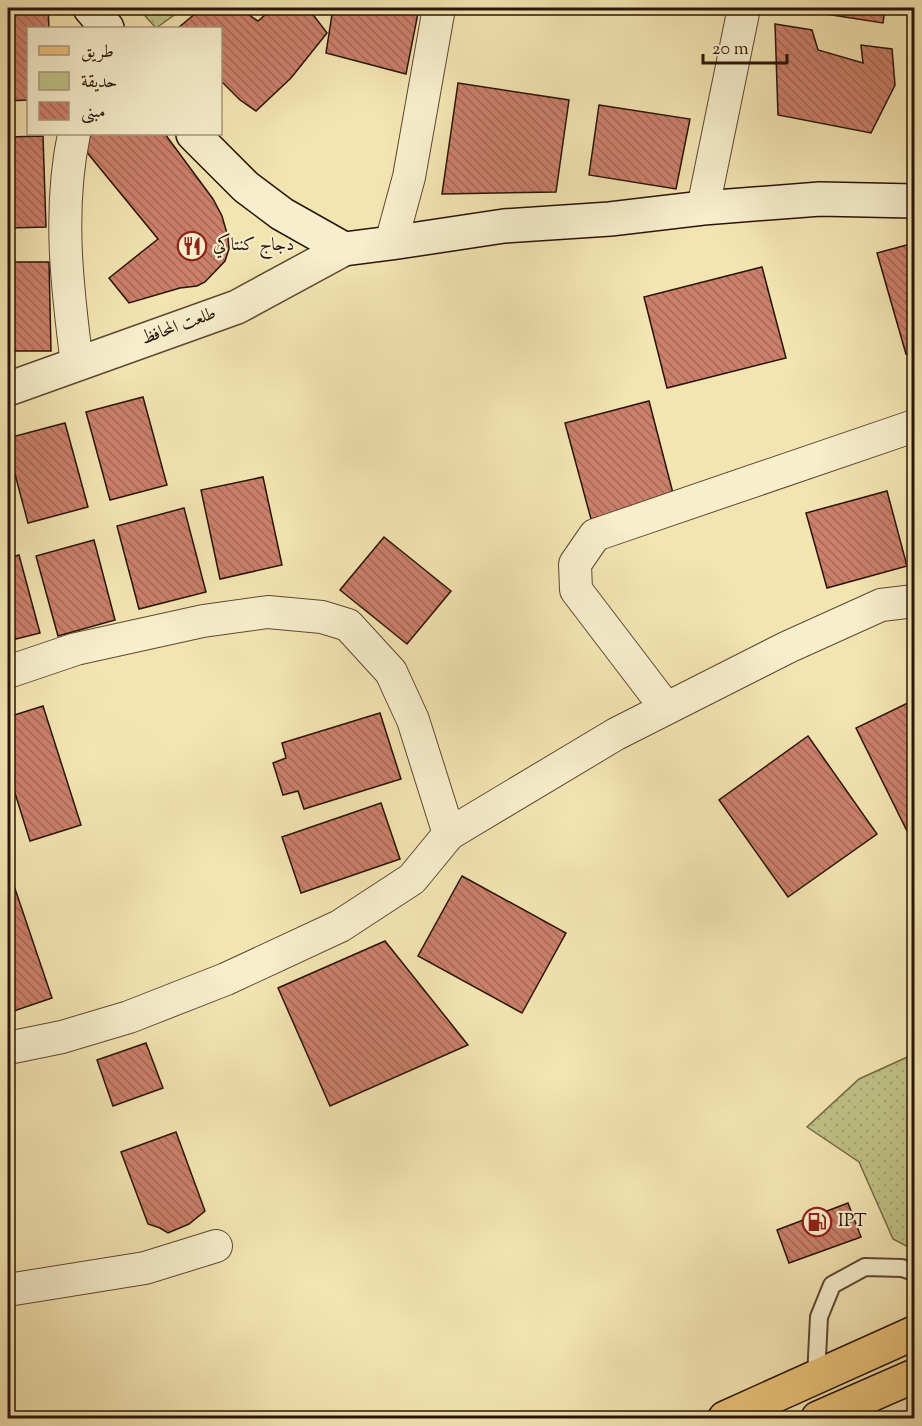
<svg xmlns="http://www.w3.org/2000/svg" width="922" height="1426" viewBox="0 0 922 1426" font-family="'Sorts Mill Goudy',Amiri,serif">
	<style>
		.green { fill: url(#green-dots); stroke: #746c48; stroke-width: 1.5 }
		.building { fill: url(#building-back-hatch); stroke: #291408; stroke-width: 1.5 }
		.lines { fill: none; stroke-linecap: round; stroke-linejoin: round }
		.service-casing { stroke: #5c4832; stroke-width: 20 }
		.minor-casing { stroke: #5c4832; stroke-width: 34 }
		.tertiary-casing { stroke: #5c4832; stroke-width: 36 }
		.secondary-casing { stroke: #291408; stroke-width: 36 }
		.primary-casing { stroke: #291408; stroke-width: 36 }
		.service { stroke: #f7eecd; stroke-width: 16 }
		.minor { stroke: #f7eecd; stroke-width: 32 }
		.tertiary { stroke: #f7eecd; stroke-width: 33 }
		.secondary { stroke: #f7eecd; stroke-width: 33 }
		.primary { stroke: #eac279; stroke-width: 33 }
		.labels { text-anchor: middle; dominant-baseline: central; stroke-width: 4.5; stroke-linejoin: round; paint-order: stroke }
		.poi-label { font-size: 18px; fill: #291408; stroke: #f7eecd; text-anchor: start }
		.street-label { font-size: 18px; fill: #291408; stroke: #f7eecd }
	</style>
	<defs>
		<pattern id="green-dots" width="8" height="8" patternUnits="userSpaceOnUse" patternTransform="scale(1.5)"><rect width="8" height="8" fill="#c0c388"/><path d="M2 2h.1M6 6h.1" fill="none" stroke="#a5a774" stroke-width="1.8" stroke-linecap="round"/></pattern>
		<pattern id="building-back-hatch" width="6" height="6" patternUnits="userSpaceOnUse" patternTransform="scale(1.5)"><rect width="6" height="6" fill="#cb806b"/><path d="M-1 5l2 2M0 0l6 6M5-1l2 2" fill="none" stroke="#a56856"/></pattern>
	</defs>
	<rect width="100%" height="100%" fill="#f3e5b2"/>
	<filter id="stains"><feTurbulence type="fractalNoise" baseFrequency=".00333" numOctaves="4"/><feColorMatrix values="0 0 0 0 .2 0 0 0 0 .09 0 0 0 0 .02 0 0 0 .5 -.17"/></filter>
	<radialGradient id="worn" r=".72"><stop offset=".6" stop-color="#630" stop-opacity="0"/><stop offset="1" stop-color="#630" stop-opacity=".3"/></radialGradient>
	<g class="green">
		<polygon points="138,8 184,8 156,28"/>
		<polygon points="914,1054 914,1250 893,1239 859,1162 807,1127 859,1079"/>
	</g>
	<g class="building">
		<polygon points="8,8 48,8 49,28 28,28 28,100 8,101"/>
		<polygon points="202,8 239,8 258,21 273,8 308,8 327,33 291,78 256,111 240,100 220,80 220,28 178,28"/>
		<polygon points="333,8 419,8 406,74 326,53"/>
		<polygon points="787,8 885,8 883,23"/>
		<polygon points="775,24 812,30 818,50 863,63 861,45 892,49 895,85 871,133 778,115"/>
		<polygon points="458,83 569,100 556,192 442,194"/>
		<polygon points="599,105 690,119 676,189 589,175"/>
		<polygon points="87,134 165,134 213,199 222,216 228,237 229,249 225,261 205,282 197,286 180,288 129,303 109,278 158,239 85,150"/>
		<polygon points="43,136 46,227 8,228 8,137"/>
		<polygon points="914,243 914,352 906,354 877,253"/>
		<polygon points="8,262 49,262 51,351 8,351"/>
		<polygon points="762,267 786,358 667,388 644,297"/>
		<polygon points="143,397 167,485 110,500 86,412"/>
		<polygon points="649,401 674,497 591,519 565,423"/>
		<polygon points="65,423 88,507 28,523 8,448 8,438"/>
		<polygon points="263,477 282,565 220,579 201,490"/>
		<polygon points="887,491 907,566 827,588 806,513"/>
		<polygon points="184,508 206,592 139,609 117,526"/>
		<polygon points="384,537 451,591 407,644 340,590"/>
		<polygon points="94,540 115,620 58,636 36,556"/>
		<polygon points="19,555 40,633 8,641 8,558"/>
		<polygon points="914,700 914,827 907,831 856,728"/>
		<polygon points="43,706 81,825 30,841 8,771 8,717"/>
		<polygon points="380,713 401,779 304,809 298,791 283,795 273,763 286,758 282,743"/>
		<polygon points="808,736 877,834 788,897 719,800"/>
		<polygon points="381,803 400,859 301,893 282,837"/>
		<polygon points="10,874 52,998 8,1013 8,875"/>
		<polygon points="462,876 566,933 522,1013 418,956"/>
		<polygon points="385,941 468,1045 330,1106 278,988"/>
		<polygon points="146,1043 163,1088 113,1106 97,1060"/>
		<polygon points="176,1132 205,1211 189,1224 168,1233 160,1228 148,1224 121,1152"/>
		<polygon points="848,1203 861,1237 789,1263 777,1230"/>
	</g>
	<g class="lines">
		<g class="service-casing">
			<polyline id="service" points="816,1377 819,1317 832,1285 865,1267 902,1268 914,1272"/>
		</g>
		<g class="minor-casing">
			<g id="minor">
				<path d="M74 134C58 210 67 287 77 364"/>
				<polyline points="703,208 744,8"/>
				<polyline points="391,243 409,177 439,8"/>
				<polyline points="8,672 76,649 203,621 268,612 322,617 348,625 391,672 413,720 449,834"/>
				<polyline points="666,708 576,590 575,564 595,535 914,426"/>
				<polyline points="8,1048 62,1037 129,1017 226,979 340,926 412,879 449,834 616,734 788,647 881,605 914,601"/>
				<polyline points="8,1290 145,1268 216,1246"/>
			</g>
		</g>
		<g class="tertiary-casing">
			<polyline id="tertiary" points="8,389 237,307 344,249"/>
		</g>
		<g class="secondary-casing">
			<g id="secondary">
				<polyline points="90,8 107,28"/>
				<polyline points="193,134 246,187 282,214 344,249 391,243 504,226 610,219 703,208 820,199 914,201"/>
			</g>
		</g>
		<g class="primary-casing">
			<g id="primary">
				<polyline points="725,1418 914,1333"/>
				<polyline points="818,1418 914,1376"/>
			</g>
		</g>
		<use href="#service" class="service"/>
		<use href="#minor" class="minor"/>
		<use href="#tertiary" class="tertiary"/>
		<use href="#secondary" class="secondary"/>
		<use href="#primary" class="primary"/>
	</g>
	<defs>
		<g id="restaurant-ring" transform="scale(1.5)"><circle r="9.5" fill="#f7eecd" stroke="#8f2418" stroke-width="1.5"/><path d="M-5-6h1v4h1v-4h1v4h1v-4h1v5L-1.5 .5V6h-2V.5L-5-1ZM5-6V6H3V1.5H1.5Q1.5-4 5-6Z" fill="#8f2418"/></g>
		<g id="fuel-ring" transform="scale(1.5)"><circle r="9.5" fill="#f7eecd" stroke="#8f2418" stroke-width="1.5"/><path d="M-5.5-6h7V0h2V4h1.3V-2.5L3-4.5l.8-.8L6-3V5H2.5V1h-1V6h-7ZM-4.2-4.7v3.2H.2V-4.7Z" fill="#8f2418"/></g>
	</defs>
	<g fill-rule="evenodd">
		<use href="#restaurant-ring" x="192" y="246"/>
		<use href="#fuel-ring" x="817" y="1222"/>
	</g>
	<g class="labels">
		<g class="poi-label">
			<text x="213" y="246">دجاج كنتاكي</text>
			<text x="838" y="1222">IPT</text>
		</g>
		<g class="street-label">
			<text transform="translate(179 327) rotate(-20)">طلعت المحافظ</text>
		</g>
	</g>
	<rect width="922" height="1426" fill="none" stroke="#f3e5b2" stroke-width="30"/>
	<rect x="9" y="9" width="904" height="1408" fill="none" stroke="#291408" stroke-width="3"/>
	<rect x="15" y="15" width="892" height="1396" fill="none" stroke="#291408" stroke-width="1.5"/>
	<rect x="27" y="27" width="195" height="108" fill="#f7eecd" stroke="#a5977e" stroke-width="1.5"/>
	<rect x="39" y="46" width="30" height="9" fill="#eac279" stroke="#a5977e" stroke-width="1.5"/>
	<text x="81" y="57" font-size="18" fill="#291408">طريق</text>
	<rect x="39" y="72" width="30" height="18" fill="#c0c388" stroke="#a5977e" stroke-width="1.5"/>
	<text x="81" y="87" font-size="18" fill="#291408">حديقة</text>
	<rect x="39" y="102" width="30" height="18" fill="url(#building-back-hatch)" stroke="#a5977e" stroke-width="1.5"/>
	<text x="81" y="117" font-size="18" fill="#291408">مبنى</text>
	<path d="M703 54v9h84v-9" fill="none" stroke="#291408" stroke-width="3"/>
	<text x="712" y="54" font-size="18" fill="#291408" stroke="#f7eecd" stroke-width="4.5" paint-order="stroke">20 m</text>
	<rect width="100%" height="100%" filter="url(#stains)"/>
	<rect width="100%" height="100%" fill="url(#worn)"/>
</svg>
